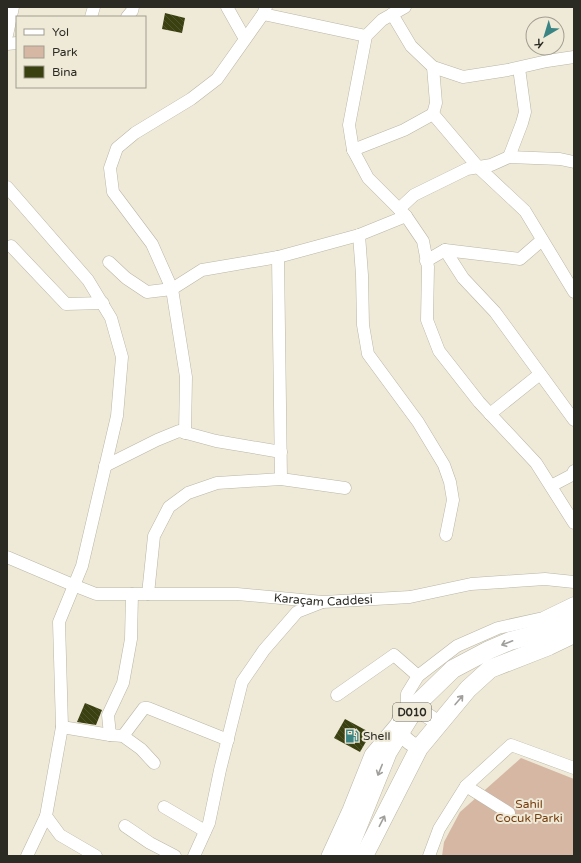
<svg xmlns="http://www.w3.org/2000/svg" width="581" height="863" viewBox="0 0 581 863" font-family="'Varela Round',sans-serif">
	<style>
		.park { fill: #d6b7a4 }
		.building { fill: url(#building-back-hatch) }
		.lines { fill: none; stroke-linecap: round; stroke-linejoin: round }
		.minor-casing { stroke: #bab6a5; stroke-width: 13 }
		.major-casing { stroke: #bab6a5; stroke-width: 16 }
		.highway-casing { stroke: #bab6a5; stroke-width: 19 }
		.minor { stroke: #fff; stroke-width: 12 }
		.major { stroke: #fff; stroke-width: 15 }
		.highway { stroke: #fff; stroke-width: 18 }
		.oneway { stroke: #a09f9c }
		.labels { text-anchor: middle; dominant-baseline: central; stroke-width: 4; stroke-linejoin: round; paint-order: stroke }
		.shield { fill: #efead8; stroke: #666459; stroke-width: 1 }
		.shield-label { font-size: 11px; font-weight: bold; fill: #2b2a23 }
		.street-label { font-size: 12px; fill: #2b2a23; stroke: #efead8 }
		.poi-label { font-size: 12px; fill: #2b2a23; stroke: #efead8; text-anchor: start }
		.park-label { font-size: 12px; fill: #773e10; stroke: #efead8 }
	</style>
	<defs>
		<pattern id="building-back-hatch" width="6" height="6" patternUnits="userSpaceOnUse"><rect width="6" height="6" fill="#3b4011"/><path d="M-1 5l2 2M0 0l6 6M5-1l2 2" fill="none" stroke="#4f532b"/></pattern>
	</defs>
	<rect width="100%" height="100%" fill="#efead8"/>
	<polygon class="park" points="521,758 574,779 574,856 442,856 444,842 460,812"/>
	<g class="building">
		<polygon points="165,13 185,18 182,33 162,29"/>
		<polygon points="85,703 102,710 96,725 77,722"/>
		<polygon points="345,719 371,733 360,752 334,738"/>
	</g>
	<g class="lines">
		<g class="minor-casing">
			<g id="minor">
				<polyline points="227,7 245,39"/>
				<polyline points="405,7 382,20 366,36 349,125 353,150 368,178 406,216 423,241 428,267 427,320 439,351 479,402 536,463 574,523"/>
				<polyline points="263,14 366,36"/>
				<polyline points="392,14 411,46 433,67 463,77 508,70 547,61 574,57"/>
				<polyline points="91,17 94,7"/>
				<polyline points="127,17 132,11 133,7"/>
				<polyline points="7,35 13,7"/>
				<polyline points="7,44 17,43"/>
				<polyline points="433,114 478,167 525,211 574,292"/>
				<polyline points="353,150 404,130 433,114 436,103 433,67"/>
				<polyline points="509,157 522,123 525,112 519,68"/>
				<polyline points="7,187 88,280 111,318 122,357 117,416 82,566 59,622 62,727 46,816 60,835 96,856"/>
				<polyline points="399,209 414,195 467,169 491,165 509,157 560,159 574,162"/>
				<polyline points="359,235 362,275 363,325 368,354 418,422 444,465 450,482 453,500 446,535"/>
				<polyline points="11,246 66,304 103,303"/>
				<polyline points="445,250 463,278 495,312 574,420"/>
				<polyline points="278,257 281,479"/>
				<polyline points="426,261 445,250 520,259 542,240"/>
				<polyline points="109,262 126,278 147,292 172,289 202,270 278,257 359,235 406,216"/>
				<polyline points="490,414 540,374"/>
				<polyline points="185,433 186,377 172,289 152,244 113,192 110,168 117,148 135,133 191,99 217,79 263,14 266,7"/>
				<polyline points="105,466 157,440 179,431 216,441 281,452"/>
				<polyline points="551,486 572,475 574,471"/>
				<path id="s1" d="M7 557 73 585 96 594H237L323 602 410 597 471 584 545 579 574 582"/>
				<polyline points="148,594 154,536 169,507 188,493 217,483 281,479 345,488"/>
				<polyline points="418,676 457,646 498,628 543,618 574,603"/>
				<polyline points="337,695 394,655 418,676 407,694 407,709"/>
				<polyline points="62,727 110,735 123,736 141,749 154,763"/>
				<polyline points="110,735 108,715 123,683 131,639 132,594"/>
				<polyline points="123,736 144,708 148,708 228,740"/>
				<polyline points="466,786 509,813"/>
				<polyline points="164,807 205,831"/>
				<polyline points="125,826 150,843 175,856"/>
				<polyline points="27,856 46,816"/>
				<polyline points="194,856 209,823 220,770 242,682 264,650 297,612 320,603"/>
				<polyline points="429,856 439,829 466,786 511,745 574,768"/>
			</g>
		</g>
		<g class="major-casing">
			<g id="major">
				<path d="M398 724C399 736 409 743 419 748"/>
				<path d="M329 856 350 810 372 755 398 724 401 715 407 709C420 710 429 715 438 724"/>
			</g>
		</g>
		<g class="highway-casing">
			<g id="highway">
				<polyline points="346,856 388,752 419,702 453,669 489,650 510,641 544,632 574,618"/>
				<polyline points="364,856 419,748 468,689 490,669 549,646 574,634"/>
			</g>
		</g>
		<use href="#minor" class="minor"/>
		<use href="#major" class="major"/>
		<use href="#highway" class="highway"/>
	</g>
	<defs><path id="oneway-shaft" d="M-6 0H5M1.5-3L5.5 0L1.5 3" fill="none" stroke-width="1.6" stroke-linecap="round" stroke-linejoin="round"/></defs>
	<g class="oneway">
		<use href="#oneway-shaft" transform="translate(507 643) rotate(159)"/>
		<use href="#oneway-shaft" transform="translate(459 700) rotate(-49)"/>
		<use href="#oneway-shaft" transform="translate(380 770) rotate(112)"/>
		<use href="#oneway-shaft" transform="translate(382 821) rotate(-63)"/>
	</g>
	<defs>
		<g id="fuel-bare" transform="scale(1.08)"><path d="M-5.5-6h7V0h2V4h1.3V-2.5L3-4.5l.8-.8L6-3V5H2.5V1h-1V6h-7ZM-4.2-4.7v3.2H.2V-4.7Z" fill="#3b8484" stroke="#efead8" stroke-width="2.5" paint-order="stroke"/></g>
	</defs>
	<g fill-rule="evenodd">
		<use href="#fuel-bare" x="352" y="736"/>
	</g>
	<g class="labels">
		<rect class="shield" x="393" y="703" width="38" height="18" rx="3"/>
		<g class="shield-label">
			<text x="412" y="712">D010</text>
		</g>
		<g class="street-label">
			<text stroke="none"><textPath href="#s1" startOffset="324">Karaçam Caddesi</textPath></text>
		</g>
		<g class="poi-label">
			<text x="363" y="736">Shell</text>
		</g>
		<g class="park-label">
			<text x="529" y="804">Sahil<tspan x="529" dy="14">Cocuk Parki</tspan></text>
		</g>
	</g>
	<rect width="581" height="863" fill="none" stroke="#2b2a23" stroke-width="16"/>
	<rect x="16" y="16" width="130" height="72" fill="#efead8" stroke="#a19d90"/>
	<rect x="24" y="29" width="20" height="6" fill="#ffffff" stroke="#a19d90"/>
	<text x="52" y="36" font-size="12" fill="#2b2a23">Yol</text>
	<rect x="24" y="46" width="20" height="12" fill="#d6b7a4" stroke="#a19d90"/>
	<text x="52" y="56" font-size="12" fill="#2b2a23">Park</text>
	<rect x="24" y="66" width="20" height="12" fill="#3b4011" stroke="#a19d90"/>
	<text x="52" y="76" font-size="12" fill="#2b2a23">Bina</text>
	<g transform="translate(545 36) rotate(218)"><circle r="19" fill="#efead8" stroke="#a19d90"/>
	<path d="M0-3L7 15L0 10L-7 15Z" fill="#3b8484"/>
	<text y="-6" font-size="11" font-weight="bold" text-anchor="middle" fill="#2b2a23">K</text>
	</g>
</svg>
